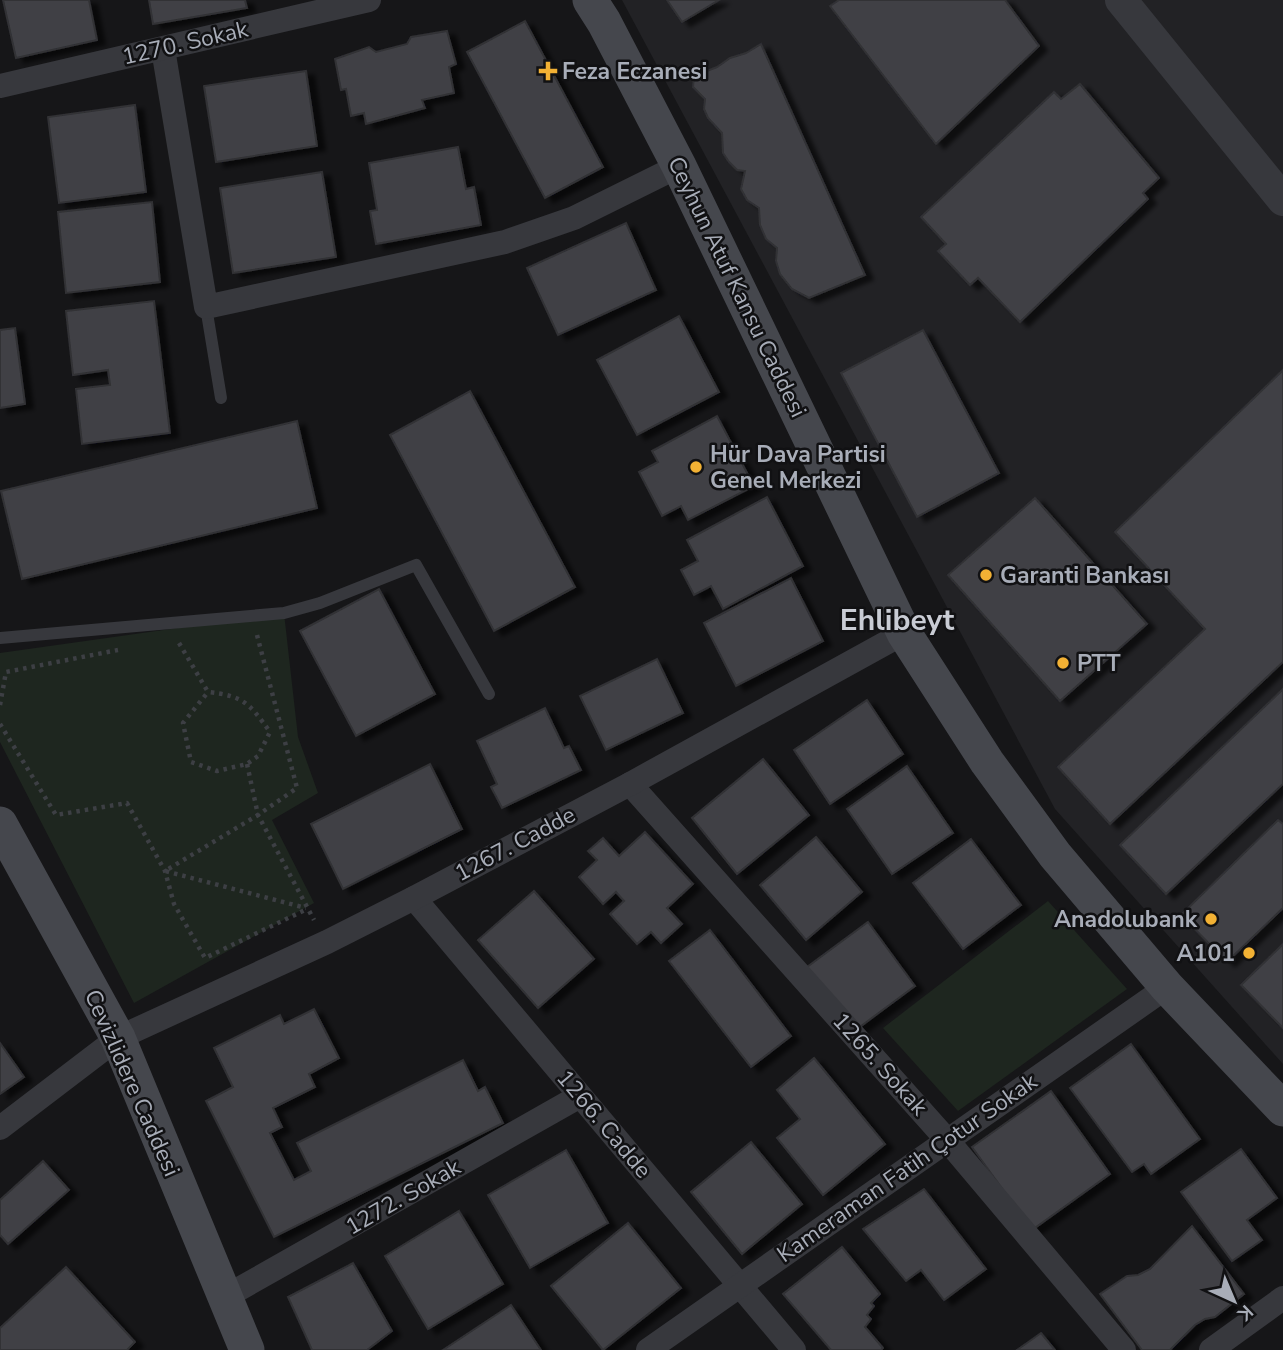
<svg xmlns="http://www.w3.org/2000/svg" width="1283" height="1350" viewBox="0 0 1283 1350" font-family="'Nunito Sans',sans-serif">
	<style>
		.built { fill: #222225 }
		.green { fill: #1e261f }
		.building { fill: #404145; stroke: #303034; stroke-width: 2; filter: url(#shadow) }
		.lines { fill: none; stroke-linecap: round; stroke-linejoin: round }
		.path { stroke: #3d3f44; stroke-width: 4.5; stroke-dasharray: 3.5 5; stroke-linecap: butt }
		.service { stroke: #37383d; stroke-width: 12 }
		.minor { stroke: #37383d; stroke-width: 24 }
		.tertiary { stroke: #37383d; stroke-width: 32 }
		.secondary { stroke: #45474d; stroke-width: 35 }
		.poi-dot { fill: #f2b134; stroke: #111113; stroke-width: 2.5 }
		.labels { text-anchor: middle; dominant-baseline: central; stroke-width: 5; stroke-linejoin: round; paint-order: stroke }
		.street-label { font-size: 23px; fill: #a8adb8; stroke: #111113 }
		.poi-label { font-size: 23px; font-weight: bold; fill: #a8adb8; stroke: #111113; text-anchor: start }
		.district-label { font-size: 30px; font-weight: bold; fill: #c9ccd4; stroke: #111113 }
	</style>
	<defs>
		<filter id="shadow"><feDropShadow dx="8" dy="4.5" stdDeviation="2" flood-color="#0009"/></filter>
	</defs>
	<rect width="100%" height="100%" fill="#161618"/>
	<polygon class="built" points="622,0 1283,0 1283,1064 1055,809"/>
	<g class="green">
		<polygon points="284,613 298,737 318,793 272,820 314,903 134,1003 0,742 0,653"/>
		<polygon points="1048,901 1127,989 958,1111 883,1028"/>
	</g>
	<g class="building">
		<polygon points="3,0 89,0 97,40 16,58"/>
		<polygon points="149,0 245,0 247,8 153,24"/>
		<polygon points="667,0 719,0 682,22"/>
		<polygon points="839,0 1005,0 1039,46 936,144 830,6"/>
		<polygon points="525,21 603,167 545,198 467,52"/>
		<polygon points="447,31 456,64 449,67 454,93 422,100 425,108 366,124 364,113 351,116 346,89 341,90 335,59 369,47 376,52 407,44 411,37"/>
		<polygon points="761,44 865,275 809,298 792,289 780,274 776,261 777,248 766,239 760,225 759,208 747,200 741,189 745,171 737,170 729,162 723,153 722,133 708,118 704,109 705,99 693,87 694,76 717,67 730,58 746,53"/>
		<polygon points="306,71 317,146 216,162 204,86"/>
		<polygon points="1080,84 1159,178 1143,193 1148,199 1020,322 978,278 970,285 938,251 946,244 921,217 1054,92 1061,99"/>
		<polygon points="135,105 146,192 59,203 48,117"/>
		<polygon points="458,147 466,189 474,187 481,225 376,244 370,211 377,210 369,163"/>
		<polygon points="322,172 336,257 233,273 220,188"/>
		<polygon points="152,202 160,282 66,293 58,212"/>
		<polygon points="626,223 656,290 558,335 527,268"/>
		<polygon points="154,301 170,433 82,444 76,389 110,385 108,370 73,375 66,311"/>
		<polygon points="679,316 719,392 637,435 597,360"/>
		<polygon points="15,328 25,404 0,408 0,330"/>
		<polygon points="923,330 999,473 917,517 841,373"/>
		<polygon points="1283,370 1283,662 1110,824 1058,767 1205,629 1115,532"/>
		<polygon points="470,391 575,587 494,631 390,435"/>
		<polygon points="717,416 754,486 688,520 681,506 662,516 639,472 658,462 652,451"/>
		<polygon points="297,421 317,508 22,579 1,491"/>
		<polygon points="767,497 803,566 723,609 711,586 694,595 681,570 698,561 687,540"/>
		<polygon points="1035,498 1147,624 1060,701 948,575"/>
		<polygon points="791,578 823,641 736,686 704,623"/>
		<polygon points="379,589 435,694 356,736 300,631"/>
		<polygon points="657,659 683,713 606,750 580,696"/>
		<polygon points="1283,689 1283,784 1166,894 1120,845"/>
		<polygon points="867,700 903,754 830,804 794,750"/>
		<polygon points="545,708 564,748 569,746 581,770 502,808 491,787 497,784 477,741"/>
		<polygon points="763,759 809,815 737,874 692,818"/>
		<polygon points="430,764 462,829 343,889 311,824"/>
		<polygon points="907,766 953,833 892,874 847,809"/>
		<polygon points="1278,820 1283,824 1283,908 1227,962 1181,915"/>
		<polygon points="645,832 693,884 667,908 682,924 661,943 651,932 637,944 610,914 624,901 616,892 603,904 579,877 597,860 588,851 603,838 619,856"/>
		<polygon points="816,837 862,892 806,940 760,885"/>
		<polygon points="971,839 1021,905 963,949 913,883"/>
		<polygon points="534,891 594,959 538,1008 478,940"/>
		<polygon points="868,922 915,986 853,1032 807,967"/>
		<polygon points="710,930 791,1036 751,1067 669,961"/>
		<polygon points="1283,944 1283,1028 1241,985"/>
		<polygon points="314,1009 339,1058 309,1074 315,1087 273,1108 282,1127 270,1133 294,1180 311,1171 297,1143 463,1060 478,1091 485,1087 503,1123 274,1237 206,1101 233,1087 214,1048 280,1015 284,1024"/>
		<polygon points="0,1043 24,1077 0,1094"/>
		<polygon points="1131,1044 1200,1139 1151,1174 1144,1164 1132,1172 1070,1088"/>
		<polygon points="814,1058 885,1144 823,1195 777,1138 800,1119 777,1090"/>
		<polygon points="1051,1091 1110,1174 1032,1230 972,1147"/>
		<polygon points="751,1142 802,1204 742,1254 691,1192"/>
		<polygon points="1241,1149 1277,1198 1247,1220 1262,1240 1232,1261 1181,1192"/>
		<polygon points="566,1150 608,1223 530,1268 488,1195"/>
		<polygon points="43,1161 69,1190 8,1244 0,1235 0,1200"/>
		<polygon points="924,1189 986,1269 944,1300 921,1270 906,1281 863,1229"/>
		<polygon points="459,1211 503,1284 428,1329 385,1256"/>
		<polygon points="628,1223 681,1288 603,1350 551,1286"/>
		<polygon points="1192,1226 1244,1294 1215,1317 1205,1319 1195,1325 1170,1350 1142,1350 1100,1294 1127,1276 1138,1275 1150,1269"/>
		<polygon points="842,1247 880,1294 871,1303 874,1306 867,1315 871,1319 865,1327 883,1348 881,1350 831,1350 783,1294"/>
		<polygon points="353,1263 392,1331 367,1350 312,1350 288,1297"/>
		<polygon points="66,1267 135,1342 127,1350 0,1350 0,1328"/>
		<polygon points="511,1305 541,1350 443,1350"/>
		<polygon points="1041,1333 1055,1350 1017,1350"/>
	</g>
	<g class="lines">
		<g class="path">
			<polyline points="257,635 297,788 258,815 314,920"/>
			<path d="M179 643 208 692C244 696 249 703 270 732L258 756 247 764 217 771 191 762 183 723 208 692"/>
			<polyline points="0,705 6,672 118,650"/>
			<polyline points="0,724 56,815 127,803 165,871 174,904 205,958 307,909"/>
			<polyline points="247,764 258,815 165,871 306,908"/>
		</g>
		<g class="service">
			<polyline points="206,307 221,398"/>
			<polyline points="0,638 284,613 320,603 416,565 489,694"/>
		</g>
		<g class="minor">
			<polyline points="163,49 206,307 505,242 574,218 679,166"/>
			<polyline points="0,86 369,0"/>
			<polyline points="630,784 947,1140 1124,1350"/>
			<polyline points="414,898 794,1350"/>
			<polyline points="0,1128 118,1038 327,942 414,898 630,784 904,633"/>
			<polyline points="225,1297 580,1096"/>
			<polyline points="648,1350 1167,987"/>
			<polyline points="1211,1350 1283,1298"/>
		</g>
		<polyline class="tertiary" points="1121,0 1283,200"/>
		<g class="secondary">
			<polyline points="590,0 604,22 679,166 904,633 987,762 1055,855 1167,987 1283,1109"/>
			<polyline points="0,824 118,1038 247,1350"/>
		</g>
	</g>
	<g class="poi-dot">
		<path d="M544.5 60.5h7v7h7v7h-7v7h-7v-7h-7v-7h7z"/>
		<circle cx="696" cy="467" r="7"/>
		<circle cx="986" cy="575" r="7"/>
		<circle cx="1063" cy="663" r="7"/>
		<circle cx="1211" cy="919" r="7"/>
		<circle cx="1249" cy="953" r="7"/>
	</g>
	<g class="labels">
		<g class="street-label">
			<text transform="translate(185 43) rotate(-13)">1270. Sokak</text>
			<text transform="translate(737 287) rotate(64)">Ceyhun Atuf Kansu Caddesi</text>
			<text transform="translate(515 844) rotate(-28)">1267. Cadde</text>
			<text transform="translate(880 1064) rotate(48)">1265. Sokak</text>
			<text transform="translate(132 1083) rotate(66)">Cevizlidere Caddesi</text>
			<text transform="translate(604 1124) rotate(50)">1266. Cadde</text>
			<text transform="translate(907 1168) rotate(-35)">Kameraman Fatih Çotur Sokak</text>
			<text transform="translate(403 1197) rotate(-30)">1272. Sokak</text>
		</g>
		<g class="poi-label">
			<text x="562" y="71">Feza Eczanesi</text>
			<text x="710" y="454">Hür Dava Partisi<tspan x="710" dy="26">Genel Merkezi</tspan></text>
			<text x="1000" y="575">Garanti Bankası</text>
			<text x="1077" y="663">PTT</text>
			<text x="1197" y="919" text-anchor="end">Anadolubank</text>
			<text x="1235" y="953" text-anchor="end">A101</text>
		</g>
		<g class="district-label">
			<text x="897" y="620">Ehlibeyt</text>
		</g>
	</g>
	<g transform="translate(1234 1301) rotate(136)" stroke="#111113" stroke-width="5" paint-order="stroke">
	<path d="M0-5L12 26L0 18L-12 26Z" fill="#a8adb8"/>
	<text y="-10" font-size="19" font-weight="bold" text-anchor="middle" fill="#a8adb8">K</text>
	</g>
</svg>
